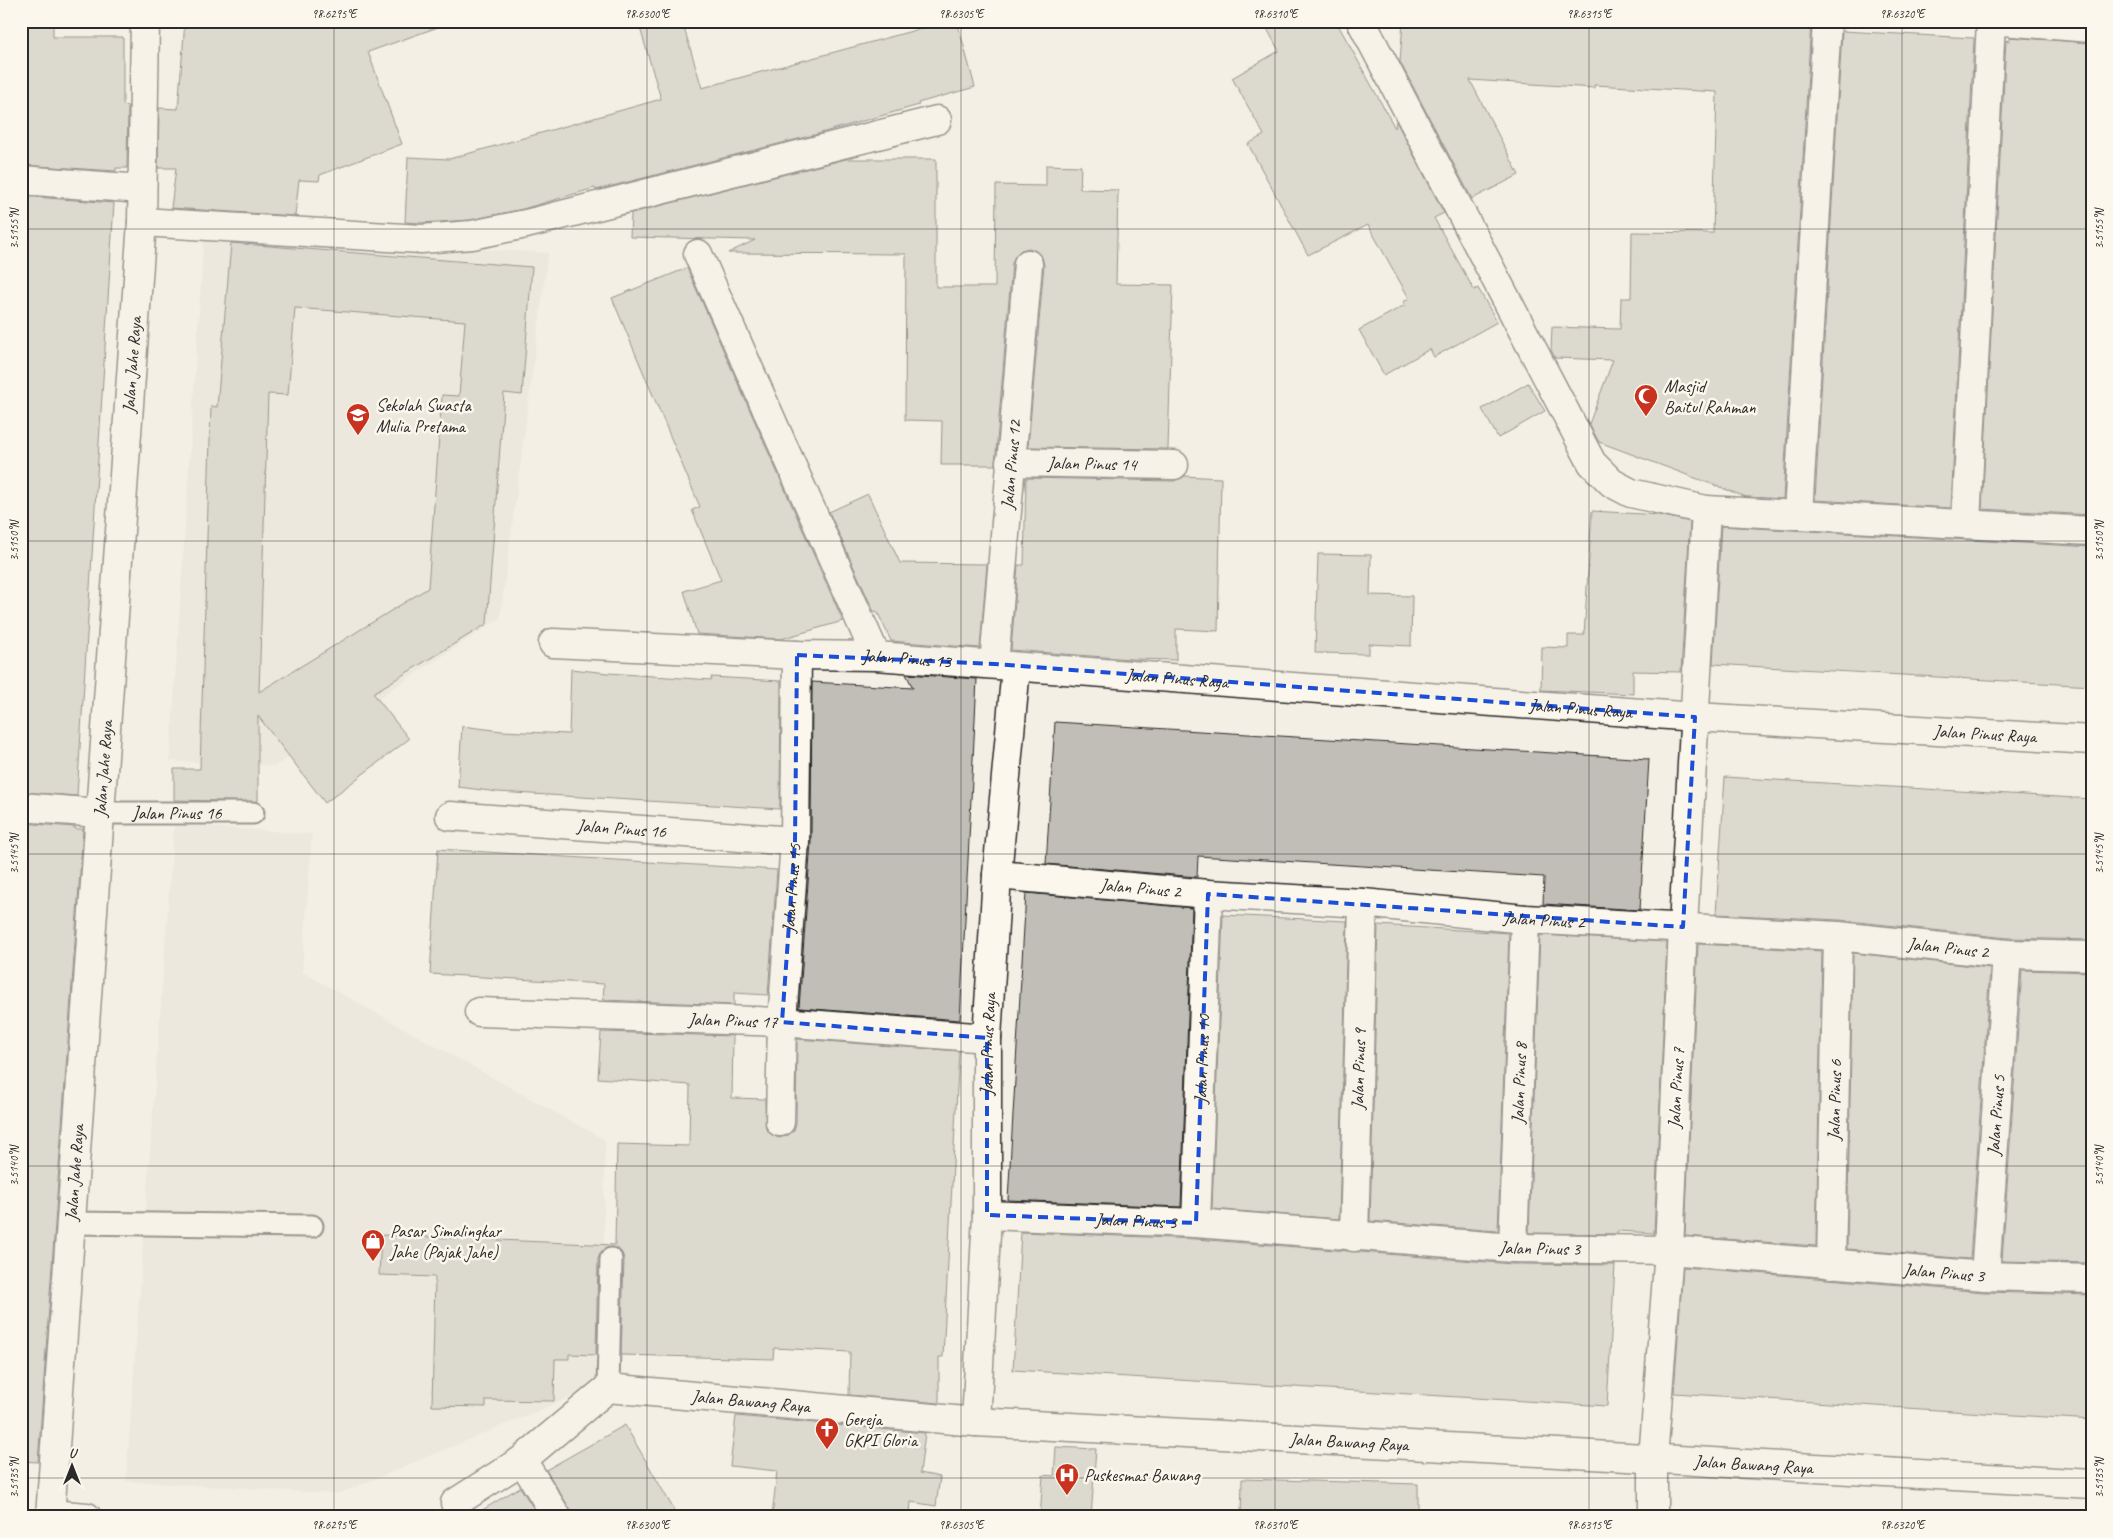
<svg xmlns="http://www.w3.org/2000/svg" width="2113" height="1538" viewBox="0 0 2113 1538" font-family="Caveat,sans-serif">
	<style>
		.built { fill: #e4e0d6 }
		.building { fill: #c0beb6; stroke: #2b2b2b; fill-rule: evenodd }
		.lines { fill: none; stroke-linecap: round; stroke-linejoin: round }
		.lane-casing { stroke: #2b2b2b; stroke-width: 25 }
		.street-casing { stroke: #2b2b2b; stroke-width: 31 }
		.secondary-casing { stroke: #2b2b2b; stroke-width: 31 }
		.lane { stroke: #fbf7ec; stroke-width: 21 }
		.street { stroke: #fbf7ec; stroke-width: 28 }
		.secondary { stroke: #fbf7ec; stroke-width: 28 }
		.marked { fill: none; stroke: #1d4ed8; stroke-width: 4; stroke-dasharray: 10 6; stroke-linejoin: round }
		.ticks { fill: none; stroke: #2b2b2b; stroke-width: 1; stroke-opacity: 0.45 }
		.labels { text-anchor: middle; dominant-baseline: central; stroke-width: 5; stroke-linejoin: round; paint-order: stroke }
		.street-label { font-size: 18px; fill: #2b2b2b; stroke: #fbf7ec }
		.poi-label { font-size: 18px; fill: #2b2b2b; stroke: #fbf7ec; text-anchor: start }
		.neatline { fill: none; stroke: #2b2b2b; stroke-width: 2 }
		.ticks-label { font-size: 12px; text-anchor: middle; fill: #2b2b2b }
	</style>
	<rect width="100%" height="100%" fill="#f3efe4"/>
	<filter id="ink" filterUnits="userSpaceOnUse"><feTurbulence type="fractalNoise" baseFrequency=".02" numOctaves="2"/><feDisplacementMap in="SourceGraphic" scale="10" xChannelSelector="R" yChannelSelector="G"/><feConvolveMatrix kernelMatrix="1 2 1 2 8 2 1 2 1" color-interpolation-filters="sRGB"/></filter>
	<g filter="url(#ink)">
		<g class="built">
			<polygon points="204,235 548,253 500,618 275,766 170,761"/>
			<polygon points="174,824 312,834 302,972 605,1140 602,1384 338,1494 126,1481"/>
		</g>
		<g class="building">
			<polygon points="21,21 53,21 53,37 123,37 123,105 128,106 127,168 116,168 116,171 21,165"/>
			<polygon points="185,21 440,21 441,26 368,52 402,144 320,175 319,181 299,180 295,216 171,208 176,168 158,168 159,108 178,109"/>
			<polygon points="638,21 682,21 702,88 949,21 957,21 975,87 918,103 919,105 814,135 596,190 595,188 523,209 470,220 421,223 405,222 408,157 449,159 661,99"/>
			<polygon points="1263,21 1336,21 1395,128 1396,121 1444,213 1434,218 1474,290 1478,288 1497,322 1434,357 1430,349 1384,375 1359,330 1405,305 1403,302 1409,298 1368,225 1308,255 1248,144 1264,135 1232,78 1279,51"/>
			<polygon points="1403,21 1512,21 1602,27 1602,21 1664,21 1664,24 1746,27 1747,21 1811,21 1783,499 1746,497 1599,442 1589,424 1613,360 1555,358 1551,350 1552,327 1620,329 1621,298 1631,298 1632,232 1713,233 1717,92 1594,85 1594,88 1470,80 1519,175 1472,199 1400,62"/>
			<polygon points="1842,31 1974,38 1951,508 1815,500"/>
			<polygon points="2009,37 2092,43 2092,515 1982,509 2006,40 2009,41"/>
			<polygon points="846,159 936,159 936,287 995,287 996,185 1046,186 1046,165 1081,166 1080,189 1118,190 1116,284 1173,285 1168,449 1028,447 1044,265 1042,257 1036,251 1029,248 1021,250 1015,256 1012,263 995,465 941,465 942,421 905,420 906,254 728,253 755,240 630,237 631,213"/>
			<polygon points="21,196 114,203 77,796 21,792"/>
			<path d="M231 243 532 267 522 395 504 393 487 624 373 693 409 739 325 803 258 716V802L174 800V769H200L211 406 217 407ZM295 308 465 321 459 396 442 395 428 588 259 692 268 394 288 395Z"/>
			<polygon points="687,268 843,621 781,639 697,634 684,591 721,580 692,510 700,507 612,298"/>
			<polygon points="1528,383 1545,411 1498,438 1482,409"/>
			<polygon points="1184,476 1221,478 1218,631 1176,629 1176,660 1131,659 1011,650 1018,565 1024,565 1026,478 1174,481"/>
			<polygon points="868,494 900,563 987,564 980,648 891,641 877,611 874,612 829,512"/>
			<polygon points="1592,511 1659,515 1690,522 1681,672 1633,671 1633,694 1541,690 1542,647 1568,648 1568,635 1584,635"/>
			<polygon points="1721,526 2092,547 2092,686 1713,664"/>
			<polygon points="1318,554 1371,555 1370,595 1412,596 1411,646 1369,644 1369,654 1315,653"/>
			<polygon points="571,669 608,673 712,680 711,677 781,681 780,809 498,792 458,787 462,726 502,731 569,734"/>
			<polygon points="906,674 977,679 960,1020 799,1008 811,842 812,682 913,688"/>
			<polygon points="1055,722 1649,759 1640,910 1543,904 1544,877 1198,856 1197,877 1046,864"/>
			<polygon points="1725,777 2092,799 2092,940 2008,938 1840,920 1716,914"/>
			<polygon points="21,823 75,827 75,829 83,829 38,1462 21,1461"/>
			<polygon points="438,849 777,870 768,995 734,993 734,1005 603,1000 604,984 430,974"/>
			<polygon points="1026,893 1192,908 1181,1207 1008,1200"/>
			<polygon points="1223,915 1347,921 1339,1219 1212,1209"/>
			<polygon points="1378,925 1509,933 1498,1231 1370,1221"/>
			<polygon points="1540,935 1667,942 1654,1233 1617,1231 1617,1234 1529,1233"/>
			<polygon points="1698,944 1822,951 1816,1246 1685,1236"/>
			<polygon points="1853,953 1990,968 1970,1259 1847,1249"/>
			<polygon points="2022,970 2092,972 2092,1263 2002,1261"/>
			<polygon points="601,1032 733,1036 732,1098 765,1099 766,1129 772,1135 779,1138 788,1135 794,1130 796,1123 797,1039 959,1051 943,1357 939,1357 939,1403 849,1395 850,1352 774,1348 773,1359 621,1355 624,1259 622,1253 618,1249 611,1247 601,1252 598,1259 596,1355 569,1354 569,1359 555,1359 554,1401 486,1400 486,1407 432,1406 435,1277 379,1275 381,1235 615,1245 617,1144 689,1146 690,1085 598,1078"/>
			<polygon points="1021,1232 1195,1239 1512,1264 1615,1265 1607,1406 1013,1370"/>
			<polygon points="1683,1267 1984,1292 2092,1295 2092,1420 1674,1393"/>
			<polygon points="736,1416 925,1433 920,1473 940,1477 936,1506 911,1502 910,1514 888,1512 888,1517 772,1517 777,1471 730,1466"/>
			<polygon points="625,1425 646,1461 678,1517 573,1517 570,1509 546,1470"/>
			<polygon points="1056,1447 1096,1449 1091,1517 1040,1517 1043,1475 1054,1476"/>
			<polygon points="1242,1479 1418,1484 1418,1517 1241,1517"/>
			<polygon points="520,1487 539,1517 471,1517"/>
		</g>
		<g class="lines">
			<g class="lane-casing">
				<g id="lane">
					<path id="s1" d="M99 813H253"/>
					<polyline points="72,1223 312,1226"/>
					<polyline points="608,1388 611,1259"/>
				</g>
			</g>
			<g class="street-casing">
				<g id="street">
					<polyline points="1361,21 1592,463 1612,483 1631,493 1706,510 1683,927 1669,1250 1653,1459 1653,1517"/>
					<polyline points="2001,21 2092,28"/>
					<polyline points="21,180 142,189"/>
					<polyline points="142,222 421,239 472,235 526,224 937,120"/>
					<polyline points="698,254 876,656"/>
					<path id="s2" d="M1010 462 1174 465"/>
					<polyline points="1706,510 2092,531"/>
					<polyline points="1798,515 1827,21"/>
					<polyline points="1966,524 1991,21"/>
					<path id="s3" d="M553 643 797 655 876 656 1695 717 2092 740"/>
					<path id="s4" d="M994 664 1028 264"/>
					<polyline points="21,807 99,813"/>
					<path id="s5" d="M450 816 795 841"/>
					<path id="s6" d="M997 875 1208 894 1363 903 1525 919 1838 936 2007 954 2092 956"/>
					<path id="s7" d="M479 1012 782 1022 987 1038"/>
					<path id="s8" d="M780 1122 782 1022 795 841 797 655"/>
					<path id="s9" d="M987 1215 1196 1223 1513 1248 1669 1250 1985 1276 2092 1279"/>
					<path id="s10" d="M1196 1223 1208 894"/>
					<path id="s11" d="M1354 1237 1363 903"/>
					<path id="s12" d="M1513 1248 1525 919"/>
					<path id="s13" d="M1831 1264 1838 936"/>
					<path id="s14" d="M1985 1276 2007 954"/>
					<path id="s15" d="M976 1422 987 1215V1038L997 875 1016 667"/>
					<polyline points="522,1460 557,1517"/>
					<path id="s16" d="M455 1503 522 1460 608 1388 976 1422 1558 1453 2092 1484"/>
					<polyline points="50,1514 87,1517"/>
				</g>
			</g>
			<g class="secondary-casing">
				<g id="secondary">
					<path id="s17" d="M50 1517 142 222 145 21"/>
				</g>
			</g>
			<use href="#lane" class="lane"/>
			<use href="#street" class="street"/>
			<use href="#secondary" class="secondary"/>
		</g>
	</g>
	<path d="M0 0H2113V1538H0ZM797 655 994 664 1695 717 1683 927 1208 894 1196 1223 987 1215V1038L782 1022 795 841Z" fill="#f3efe4" fill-opacity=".55" fill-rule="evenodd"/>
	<path class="marked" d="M797 655 994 664 1695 717 1683 927 1208 894 1196 1223 987 1215V1038L782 1022 795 841Z"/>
	<path class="ticks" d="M334 21V1517M647 21V1517M961 21V1517M1275 21V1517M1589 21V1517M1902 21V1517M21 229H2092M21 541H2092M21 854H2092M21 1166H2092M21 1478H2092"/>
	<defs>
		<g id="mosque-pin" transform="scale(1.25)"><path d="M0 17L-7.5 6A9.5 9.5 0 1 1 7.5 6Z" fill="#c8321e" stroke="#fbf7ec"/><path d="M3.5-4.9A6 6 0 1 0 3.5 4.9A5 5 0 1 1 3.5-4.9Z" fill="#fff"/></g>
		<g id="school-pin" transform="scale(1.25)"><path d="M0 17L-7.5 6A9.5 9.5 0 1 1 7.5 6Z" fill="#c8321e" stroke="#fbf7ec"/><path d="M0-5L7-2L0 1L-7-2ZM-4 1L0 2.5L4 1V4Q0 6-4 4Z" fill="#fff"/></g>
		<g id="shop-pin" transform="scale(1.25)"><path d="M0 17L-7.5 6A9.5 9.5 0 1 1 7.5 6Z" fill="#c8321e" stroke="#fbf7ec"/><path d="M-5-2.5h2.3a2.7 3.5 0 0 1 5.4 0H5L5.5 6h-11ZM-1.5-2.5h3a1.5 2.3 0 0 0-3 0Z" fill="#fff"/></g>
		<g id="church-pin" transform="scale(1.25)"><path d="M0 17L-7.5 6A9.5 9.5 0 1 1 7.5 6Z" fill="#c8321e" stroke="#fbf7ec"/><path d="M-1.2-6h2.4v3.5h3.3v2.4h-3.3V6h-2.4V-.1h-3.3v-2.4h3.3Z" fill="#fff"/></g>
		<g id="hospital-pin" transform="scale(1.25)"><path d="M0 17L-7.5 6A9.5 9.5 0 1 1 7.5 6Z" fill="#c8321e" stroke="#fbf7ec"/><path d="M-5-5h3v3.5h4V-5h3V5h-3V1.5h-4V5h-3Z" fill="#fff"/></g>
	</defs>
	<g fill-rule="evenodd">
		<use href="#mosque-pin" x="1646" y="396"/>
		<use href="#school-pin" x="358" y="415"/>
		<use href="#shop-pin" x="373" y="1241"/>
		<use href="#church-pin" x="827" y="1429"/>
		<use href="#hospital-pin" x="1067" y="1475"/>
	</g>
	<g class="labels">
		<g class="street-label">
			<text stroke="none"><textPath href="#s17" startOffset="1155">Jalan Jahe Raya</textPath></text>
			<text stroke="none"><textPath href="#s4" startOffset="200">Jalan Pinus 12</textPath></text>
			<text stroke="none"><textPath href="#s2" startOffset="82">Jalan Pinus 14</textPath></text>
			<text stroke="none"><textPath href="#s3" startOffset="354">Jalan Pinus 13</textPath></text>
			<text stroke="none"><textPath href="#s3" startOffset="625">Jalan Pinus Raya</textPath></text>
			<text stroke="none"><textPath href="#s3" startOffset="1030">Jalan Pinus Raya</textPath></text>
			<text stroke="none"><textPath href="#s3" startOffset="1435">Jalan Pinus Raya</textPath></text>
			<text stroke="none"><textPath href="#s17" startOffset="750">Jalan Jahe Raya</textPath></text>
			<text stroke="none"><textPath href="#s1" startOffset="78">Jalan Pinus 16</textPath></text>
			<text stroke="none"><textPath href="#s5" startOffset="172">Jalan Pinus 16</textPath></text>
			<text stroke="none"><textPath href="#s8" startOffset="234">Jalan Pinus 15</textPath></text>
			<text stroke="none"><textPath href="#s6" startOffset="144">Jalan Pinus 2</textPath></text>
			<text stroke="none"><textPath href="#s6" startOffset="549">Jalan Pinus 2</textPath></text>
			<text stroke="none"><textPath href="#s6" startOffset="954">Jalan Pinus 2</textPath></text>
			<text stroke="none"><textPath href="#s7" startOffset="254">Jalan Pinus 17</textPath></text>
			<text stroke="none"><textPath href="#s15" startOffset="378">Jalan Pinus Raya</textPath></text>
			<text stroke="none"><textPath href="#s10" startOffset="164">Jalan Pinus 10</textPath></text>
			<text stroke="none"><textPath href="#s11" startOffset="168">Jalan Pinus 9</textPath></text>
			<text stroke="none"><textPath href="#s12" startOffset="165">Jalan Pinus 8</textPath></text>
			<text transform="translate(1676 1088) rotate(-87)">Jalan Pinus 7</text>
			<text stroke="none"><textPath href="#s13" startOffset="164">Jalan Pinus 6</textPath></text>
			<text stroke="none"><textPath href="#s14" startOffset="161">Jalan Pinus 5</textPath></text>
			<text stroke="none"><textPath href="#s17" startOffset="345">Jalan Jahe Raya</textPath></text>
			<text stroke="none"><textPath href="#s9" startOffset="149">Jalan Pinus 3</textPath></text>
			<text stroke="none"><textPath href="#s9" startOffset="554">Jalan Pinus 3</textPath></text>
			<text stroke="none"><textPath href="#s9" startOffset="959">Jalan Pinus 3</textPath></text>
			<text stroke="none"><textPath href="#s16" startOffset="335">Jalan Bawang Raya</textPath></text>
			<text stroke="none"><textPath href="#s16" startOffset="935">Jalan Bawang Raya</textPath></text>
			<text stroke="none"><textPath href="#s16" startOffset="1340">Jalan Bawang Raya</textPath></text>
		</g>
		<g class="poi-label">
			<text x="1664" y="386">Masjid<tspan x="1664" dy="21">Baitul Rahman</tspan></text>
			<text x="376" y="405">Sekolah Swasta<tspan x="376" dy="21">Mulia Pretama</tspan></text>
			<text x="390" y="1231">Pasar Simalingkar<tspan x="390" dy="21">Jahe (Pajak Jahe)</tspan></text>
			<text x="844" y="1419">Gereja<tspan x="844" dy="21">GKPI Gloria</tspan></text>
			<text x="1084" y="1475">Puskesmas Bawang</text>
		</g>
	</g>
	<rect width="2113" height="1538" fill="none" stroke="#fbf7ec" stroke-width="55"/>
	<g transform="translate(72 1466)" stroke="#fbf7ec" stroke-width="4" paint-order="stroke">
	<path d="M0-4L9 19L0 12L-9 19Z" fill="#2b2b2b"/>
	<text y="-8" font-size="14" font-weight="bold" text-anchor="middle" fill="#2b2b2b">U</text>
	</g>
	<rect x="28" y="28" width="2058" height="1482" class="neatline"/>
	<g class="ticks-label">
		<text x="334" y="18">98.6295°E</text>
		<text x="647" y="18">98.6300°E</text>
		<text x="961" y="18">98.6305°E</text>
		<text x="1275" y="18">98.6310°E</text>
		<text x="1589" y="18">98.6315°E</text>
		<text x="1902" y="18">98.6320°E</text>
		<text transform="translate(14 229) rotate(-90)" y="4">3.5155°N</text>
		<text transform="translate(2099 229) rotate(-90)" y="4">3.5155°N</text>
		<text transform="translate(14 541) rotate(-90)" y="4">3.5150°N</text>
		<text transform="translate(2099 541) rotate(-90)" y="4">3.5150°N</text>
		<text transform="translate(14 854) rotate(-90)" y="4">3.5145°N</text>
		<text transform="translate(2099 854) rotate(-90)" y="4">3.5145°N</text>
		<text transform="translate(14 1166) rotate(-90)" y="4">3.5140°N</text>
		<text transform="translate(2099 1166) rotate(-90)" y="4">3.5140°N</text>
		<text transform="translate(14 1478) rotate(-90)" y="4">3.5135°N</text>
		<text transform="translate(2099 1478) rotate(-90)" y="4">3.5135°N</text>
		<text x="334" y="1529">98.6295°E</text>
		<text x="647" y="1529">98.6300°E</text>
		<text x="961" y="1529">98.6305°E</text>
		<text x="1275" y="1529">98.6310°E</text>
		<text x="1589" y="1529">98.6315°E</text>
		<text x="1902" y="1529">98.6320°E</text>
	</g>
</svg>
